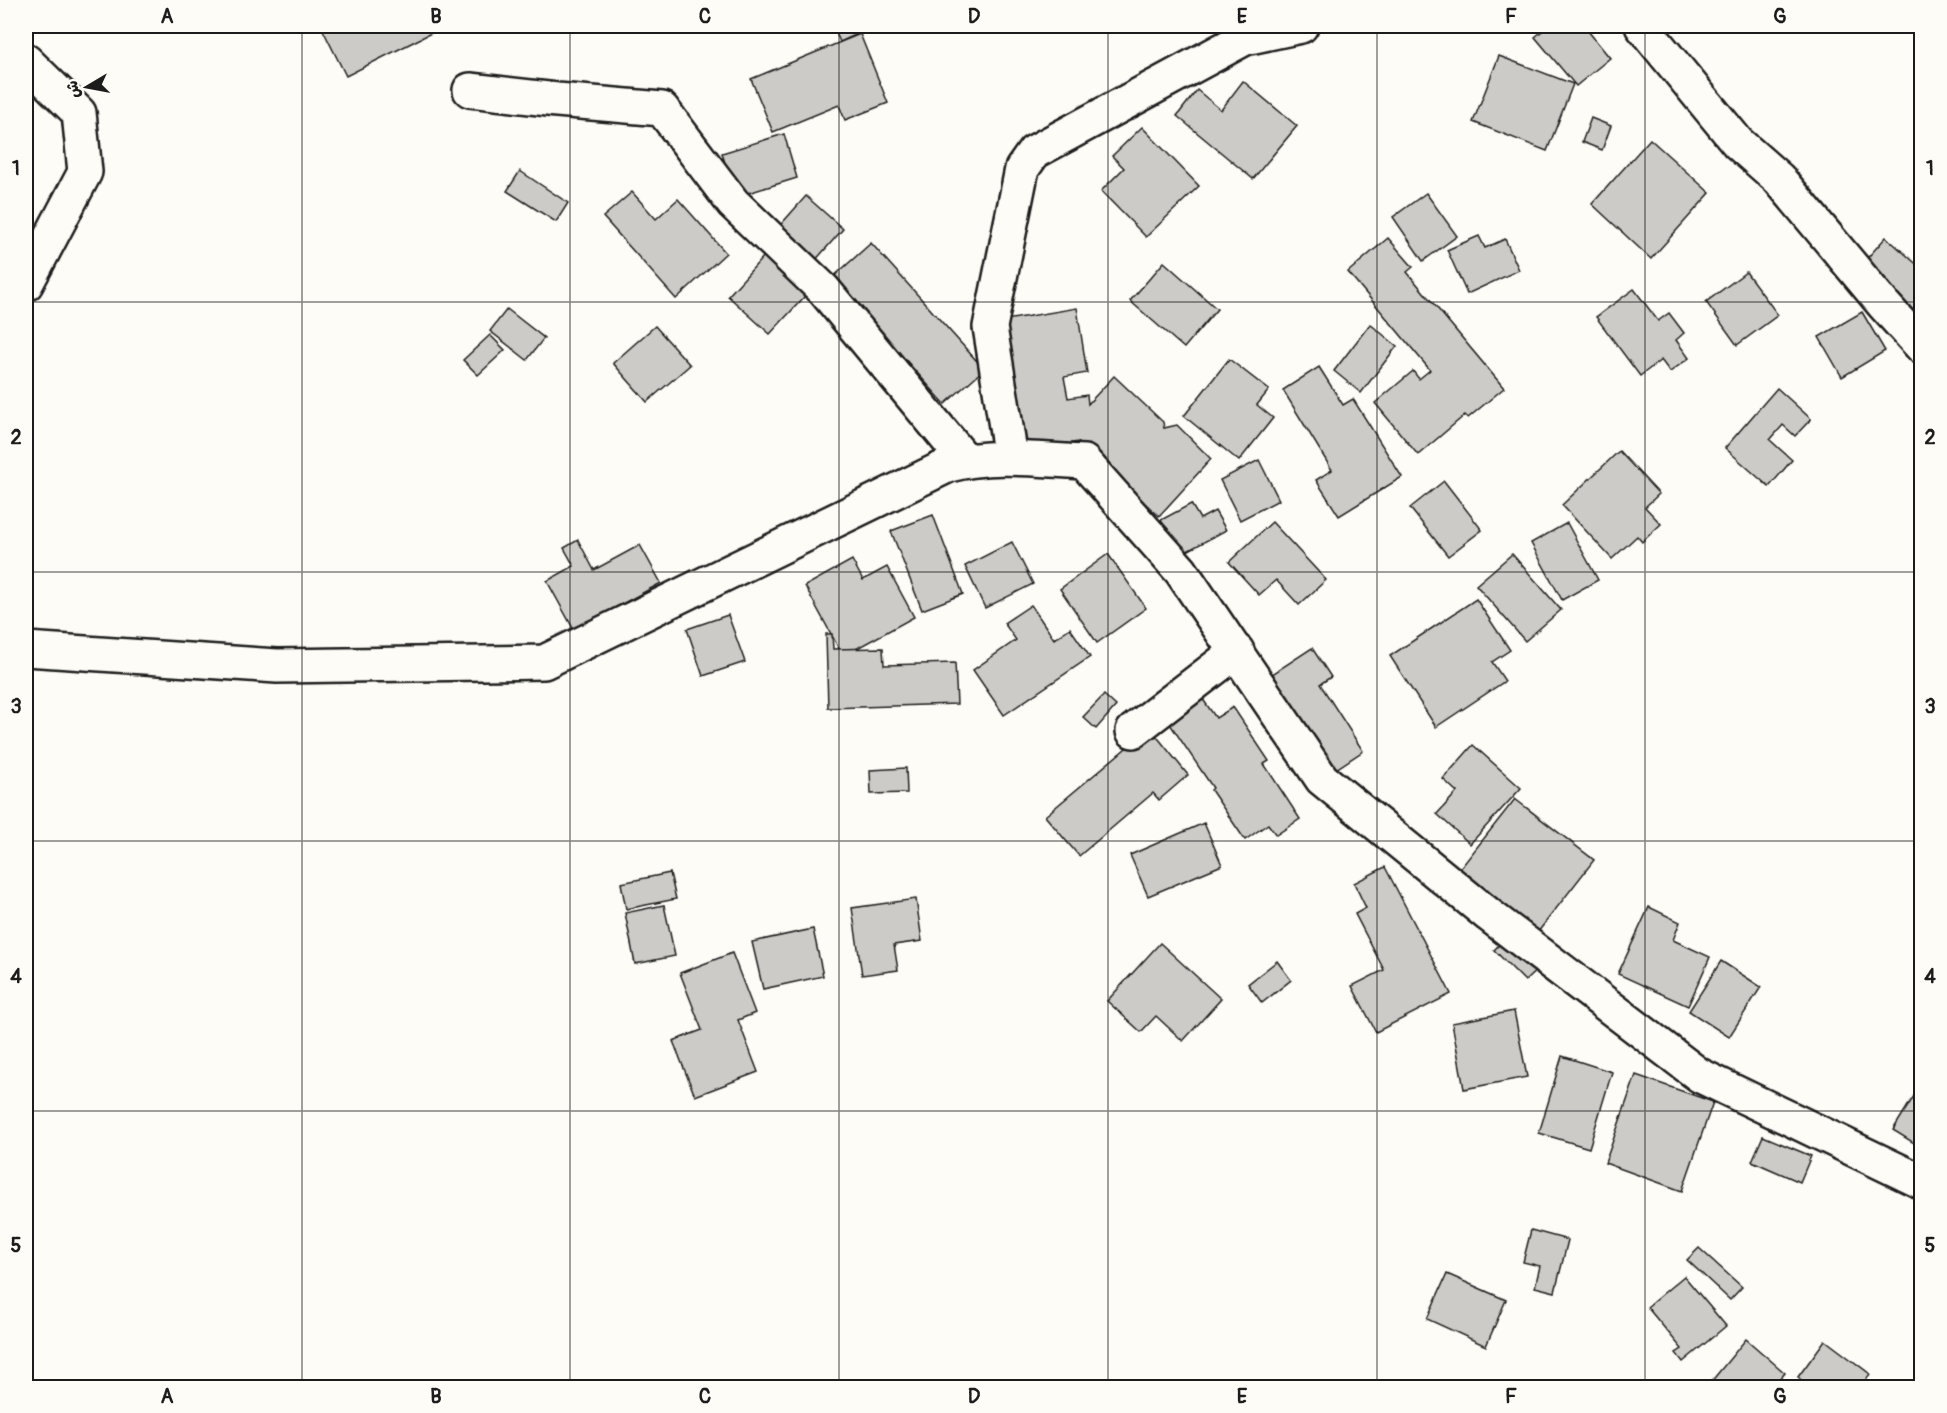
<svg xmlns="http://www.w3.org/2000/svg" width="1947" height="1413" viewBox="0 0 1947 1413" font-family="Pangolin,'Playpen Sans Arabic',sans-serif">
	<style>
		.building { fill: #cccbc8; stroke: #1c1c1c; stroke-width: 1.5 }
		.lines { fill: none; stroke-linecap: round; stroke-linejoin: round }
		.street-casing { stroke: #1c1c1c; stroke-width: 38 }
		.street { stroke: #fdfcf7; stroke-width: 33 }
		.grid { fill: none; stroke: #1c1c1c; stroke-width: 1.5; stroke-opacity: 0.55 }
		.neatline { fill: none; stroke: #1c1c1c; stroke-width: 2 }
		.grid-label { font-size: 20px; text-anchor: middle; font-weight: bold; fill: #1c1c1c }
	</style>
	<rect width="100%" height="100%" fill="#fdfcf7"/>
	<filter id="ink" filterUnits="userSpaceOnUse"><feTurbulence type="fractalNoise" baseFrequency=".0167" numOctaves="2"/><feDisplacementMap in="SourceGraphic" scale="12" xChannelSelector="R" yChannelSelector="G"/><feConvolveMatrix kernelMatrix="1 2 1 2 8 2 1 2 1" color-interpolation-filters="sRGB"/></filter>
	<g filter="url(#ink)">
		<g class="building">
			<polygon points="321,26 445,26 346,76"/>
			<polygon points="584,26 630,26 585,29"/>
			<polygon points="833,26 875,26 840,42"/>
			<polygon points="1548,26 1584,26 1610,58 1576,86 1535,37"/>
			<polygon points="860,34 888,103 845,120 839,105 773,132 751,79"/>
			<polygon points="1499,56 1573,84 1547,151 1473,122"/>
			<polygon points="1243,81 1297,126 1253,179 1177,116 1197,90 1221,110"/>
			<polygon points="1591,118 1611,126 1602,150 1582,142"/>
			<polygon points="1142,127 1199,186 1146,237 1101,191 1124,168 1112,156"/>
			<polygon points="784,134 797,178 735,197 722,153"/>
			<polygon points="1650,139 1710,193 1651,259 1592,204"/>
			<polygon points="520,171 568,203 556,222 507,191"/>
			<polygon points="632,192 656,219 678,199 726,253 676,299 603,217"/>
			<polygon points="1426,193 1457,236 1423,261 1393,217"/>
			<polygon points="806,196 843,229 813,263 776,230"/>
			<polygon points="1479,236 1485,248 1505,239 1519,270 1467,294 1447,250"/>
			<polygon points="1886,237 1922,269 1922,310 1918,314 1862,264"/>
			<polygon points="1388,238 1413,267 1407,272 1504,388 1468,418 1465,415 1418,455 1375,403 1413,371 1419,379 1430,370 1348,272"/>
			<polygon points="871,243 984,369 945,404 832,278"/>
			<polygon points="764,256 806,295 770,334 728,296"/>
			<polygon points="1164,262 1217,309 1184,348 1130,301"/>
			<polygon points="1746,272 1778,315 1737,345 1706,302"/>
			<polygon points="1634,289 1658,321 1669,313 1684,333 1676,340 1689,358 1670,372 1661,360 1640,376 1596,317"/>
			<polygon points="1077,308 1087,373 1064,377 1068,398 1087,395 1088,404 1114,376 1163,422 1164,428 1177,425 1211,459 1159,516 1078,442 1021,451 1000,321"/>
			<polygon points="507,309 544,338 527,360 490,331"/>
			<polygon points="1862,312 1885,351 1842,377 1819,337"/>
			<polygon points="1370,324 1397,346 1361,393 1334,371"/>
			<polygon points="655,326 690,365 647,402 613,363"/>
			<polygon points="490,335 505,350 478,375 463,360"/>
			<polygon points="1229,359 1269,390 1257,405 1273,418 1239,461 1184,416"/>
			<polygon points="1319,367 1343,405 1353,399 1402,477 1339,516 1316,480 1332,470 1283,390"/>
			<polygon points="1777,388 1811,419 1795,436 1783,425 1770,440 1792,460 1769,487 1725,448"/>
			<polygon points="1619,451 1659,494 1645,507 1661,524 1642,542 1637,536 1612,559 1562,505"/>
			<polygon points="1259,460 1279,500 1240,520 1220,480"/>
			<polygon points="1444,481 1482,530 1448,556 1410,508"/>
			<polygon points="1191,504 1200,519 1215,511 1226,530 1180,555 1161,520"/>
			<polygon points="933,515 963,594 922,610 891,531"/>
			<polygon points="1272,522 1326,580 1299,605 1276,580 1259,595 1229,562"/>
			<polygon points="1567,523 1598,580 1562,600 1531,543"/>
			<polygon points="578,540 594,570 640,545 661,583 574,630 547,581 574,566 564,548"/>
			<polygon points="1012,542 1033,584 985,608 965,566"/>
			<polygon points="1108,554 1146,608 1097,643 1060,589"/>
			<polygon points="1512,554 1561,610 1525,641 1476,585"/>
			<polygon points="852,560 863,580 887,567 914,617 843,656 805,586"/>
			<polygon points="1476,599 1510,650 1492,662 1505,681 1436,727 1390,656"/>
			<polygon points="1031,605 1054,639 1070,628 1090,657 1004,715 973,670 1016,640 1004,623"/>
			<polygon points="728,615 745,662 703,676 687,629"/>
			<polygon points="826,634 832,634 833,649 883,648 884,665 955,663 957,704 828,708"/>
			<polygon points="1312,648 1331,677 1320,684 1363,751 1327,775 1260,682"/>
			<polygon points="1104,695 1116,706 1096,729 1083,717"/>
			<polygon points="1202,698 1216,718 1233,707 1269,761 1264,764 1300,819 1276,835 1268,824 1245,840 1211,790 1213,788 1168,721"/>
			<polygon points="1150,728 1188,775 1159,800 1153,793 1079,856 1045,816"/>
			<polygon points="1473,745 1521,788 1470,844 1437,814 1457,792 1443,779"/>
			<polygon points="906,768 907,793 871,794 870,770"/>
			<polygon points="1515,799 1594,860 1538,932 1459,870"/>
			<polygon points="1204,823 1222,865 1148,896 1130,855"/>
			<polygon points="1385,867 1451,994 1376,1032 1352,986 1384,970 1355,914 1366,908 1354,883"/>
			<polygon points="670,873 676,899 626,909 621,883"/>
			<polygon points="916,899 922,941 894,945 898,970 862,975 852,908"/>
			<polygon points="664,905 675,956 635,964 625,913"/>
			<polygon points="1649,907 1680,922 1673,940 1710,957 1688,1006 1618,974"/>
			<polygon points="813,929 823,976 763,989 752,942"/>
			<polygon points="1509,935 1540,967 1525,981 1494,950"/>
			<polygon points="1160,943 1221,999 1183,1041 1156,1016 1141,1032 1107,1001"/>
			<polygon points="732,953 755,1013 738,1020 758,1072 695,1096 673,1041 702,1030 680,973"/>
			<polygon points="1277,961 1291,980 1262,1003 1248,984"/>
			<polygon points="1721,961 1761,987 1729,1037 1689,1011"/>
			<polygon points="1514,1011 1527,1077 1464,1089 1452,1023"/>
			<polygon points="1562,1056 1612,1072 1589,1148 1539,1133"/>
			<polygon points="1636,1075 1713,1102 1682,1191 1605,1163"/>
			<polygon points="1922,1083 1922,1148 1893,1130"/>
			<polygon points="1763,1136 1811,1156 1800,1182 1752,1161"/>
			<polygon points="1531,1230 1568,1240 1555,1292 1535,1287 1540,1266 1523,1262"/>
			<polygon points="1699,1248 1742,1287 1730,1300 1687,1260"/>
			<polygon points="1447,1274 1506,1300 1486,1346 1427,1319"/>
			<polygon points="1684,1276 1726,1326 1683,1362 1676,1353 1682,1349 1647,1307"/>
			<polygon points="1746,1339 1785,1373 1772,1388 1706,1388"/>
			<polygon points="1825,1340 1870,1374 1860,1388 1811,1388 1798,1377"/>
		</g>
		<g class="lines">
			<g class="street-casing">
				<g id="street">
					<polyline points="1642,26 1738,143 1779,179 1884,305 1922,347"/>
					<polyline points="26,61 79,113 85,172 26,284"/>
					<polyline points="470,90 557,100 662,109 733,203 824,290 965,460"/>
					<polyline points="1011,458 990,327 1022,169 1034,152 1245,38 1301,26"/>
					<path d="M26 649 277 666 544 662 949 465C992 453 1040 460 1084 462L1181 571 1322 779 1489 915 1699 1075 1922 1182"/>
					<polyline points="1133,731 1237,651"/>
				</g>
			</g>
			<use href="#street" class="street"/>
		</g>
	</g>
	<path class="grid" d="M302 26V1388M570 26V1388M839 26V1388M1108 26V1388M1377 26V1388M1645 26V1388M26 302H1922M26 572H1922M26 841H1922M26 1111H1922"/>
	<rect width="1947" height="1413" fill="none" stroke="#fdfcf7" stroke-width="66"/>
	<g transform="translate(87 87) rotate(260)" stroke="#fdfcf7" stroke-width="4.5" paint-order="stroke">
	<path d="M0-4.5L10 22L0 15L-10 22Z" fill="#1c1c1c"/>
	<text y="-9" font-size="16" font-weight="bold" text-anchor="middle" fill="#1c1c1c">ش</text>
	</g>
	<rect x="33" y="33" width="1881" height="1347" class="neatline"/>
	<g class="grid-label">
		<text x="167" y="23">A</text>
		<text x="436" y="23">B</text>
		<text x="705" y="23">C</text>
		<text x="974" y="23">D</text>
		<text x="1242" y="23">E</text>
		<text x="1511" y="23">F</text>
		<text x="1780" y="23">G</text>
		<text x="16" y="175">1</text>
		<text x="1930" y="175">1</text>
		<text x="16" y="444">2</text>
		<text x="1930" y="444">2</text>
		<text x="16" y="713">3</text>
		<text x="1930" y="713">3</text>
		<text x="16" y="983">4</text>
		<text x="1930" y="983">4</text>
		<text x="16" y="1252">5</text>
		<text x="1930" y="1252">5</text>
		<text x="167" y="1403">A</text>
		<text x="436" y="1403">B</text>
		<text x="705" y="1403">C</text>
		<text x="974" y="1403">D</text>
		<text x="1242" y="1403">E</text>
		<text x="1511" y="1403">F</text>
		<text x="1780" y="1403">G</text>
	</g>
</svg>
